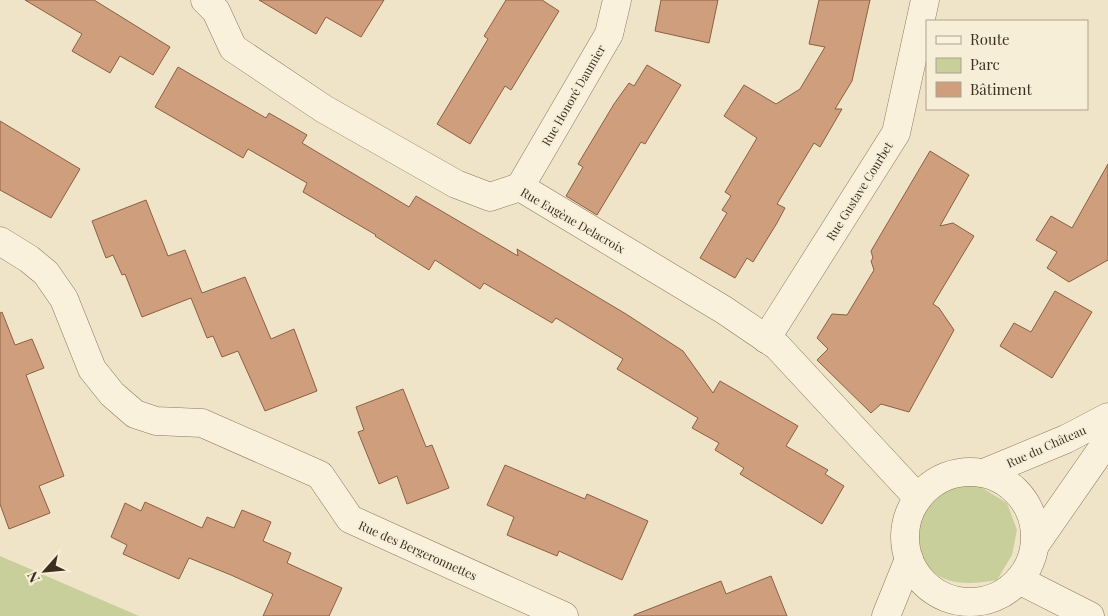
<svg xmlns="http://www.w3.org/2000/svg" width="1108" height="616" viewBox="0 0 1108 616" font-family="'Playfair Display',serif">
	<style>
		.green { fill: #c9cf9b }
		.building { fill: #cf9f7d; stroke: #8d5f41 }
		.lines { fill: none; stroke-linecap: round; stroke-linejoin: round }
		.minor-casing { stroke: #8d765c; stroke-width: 29 }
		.minor { stroke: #faf1dc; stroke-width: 28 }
		.labels { text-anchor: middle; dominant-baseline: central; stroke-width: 4; stroke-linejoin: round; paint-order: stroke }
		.street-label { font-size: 12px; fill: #3d2e20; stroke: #f7eed8 }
	</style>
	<rect width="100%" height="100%" fill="#f0e4c8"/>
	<g class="green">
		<path d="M957 485 979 486 1007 503 1017 530 1012 555 997 580C963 586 928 586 920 546 918 535 918 521 924 512 931 499 945 493 957 485Z"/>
		<polygon points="0,556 139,616 0,616"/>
	</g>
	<g class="building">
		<polygon points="25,0 94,0 170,47 153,75 120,56 110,73 72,51 82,34"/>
		<polygon points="259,0 384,0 361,37 326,17 316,34"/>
		<polygon points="506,0 542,0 559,11 511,90 505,86 470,144 437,124 488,39 484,36"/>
		<polygon points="661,0 718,0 709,43 655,31"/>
		<polygon points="819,0 870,0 852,81 835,109 842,109 820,147 814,143 777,204 785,208 777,223 753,262 747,258 735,278 700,258 727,213 722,210 731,196 725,192 757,138 724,116 744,85 776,104 800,89 825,47 809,44"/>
		<polygon points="647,65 681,85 645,144 641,142 597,215 566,196 583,167 578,164 614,104 629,83 634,86"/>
		<polygon points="178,67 266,118 269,113 307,135 302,143 409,207 416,196 518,256 517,249 626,314 683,351 713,393 720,381 798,426 786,446 828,470 825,474 844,486 822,524 740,474 744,468 715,450 719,443 692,428 698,418 617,369 623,359 556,318 552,323 484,283 480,289 435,260 429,270 375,236 376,235 303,192 307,183 248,149 243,158 155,107"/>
		<polygon points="0,121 80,169 51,218 0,190"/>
		<polygon points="930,151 969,175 940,226 953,223 974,236 933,304 939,308 954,330 909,412 881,404 871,413 817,360 828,349 817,338 832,314 847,315 874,270 871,261 873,258 871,251"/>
		<polygon points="1108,164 1108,260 1069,282 1047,268 1057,252 1036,240 1051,216 1072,228"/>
		<polygon points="146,200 168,256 185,250 202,293 245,277 271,339 294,329 317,391 265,411 238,351 222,357 213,336 207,338 191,298 142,317 125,274 122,275 113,255 106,258 92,221"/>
		<polygon points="1055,291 1092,312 1052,378 1000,346 1014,323 1031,332"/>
		<polygon points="2,312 15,345 32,339 44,368 26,375 64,476 39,486 50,513 9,529 0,504 0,313"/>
		<polygon points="403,389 426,447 432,445 449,488 407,504 397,476 379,484 358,432 364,430 356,407"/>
		<polygon points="505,465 585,499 587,494 648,521 622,580 559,551 557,556 507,535 514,517 487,505"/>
		<polygon points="145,502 202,528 207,517 234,528 242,510 271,522 263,541 291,553 287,563 342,588 329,616 263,616 273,594 231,575 189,558 179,579 123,554 127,545 111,537 125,503 141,511"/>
		<polygon points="771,576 787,616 634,616 634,615 721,581 726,594"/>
	</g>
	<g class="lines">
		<g class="minor-casing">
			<g id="minor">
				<polyline points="205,0 216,11 233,48 324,109 456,184 490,197 520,187 724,310 777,346 918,498"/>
				<polyline points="520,187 609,34 617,0"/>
				<polyline points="0,241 29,259 46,273 64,299 92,369 112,394 135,414 156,421 202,423 320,475 350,519 564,616"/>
				<polyline points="766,339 896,133 925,0"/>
				<circle cx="970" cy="537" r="65"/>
				<polyline points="984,473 1066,439 1108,417"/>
				<polyline points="1035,545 1108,440"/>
				<polyline points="1019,580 1090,616"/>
				<polyline points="886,616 909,559"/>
			</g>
		</g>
		<use href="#minor" class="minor"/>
	</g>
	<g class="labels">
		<g class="street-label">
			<text transform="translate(573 95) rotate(-60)">Rue Honoré Daumier</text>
			<text transform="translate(859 191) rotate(-58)">Rue Gustave Courbet</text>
			<text transform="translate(573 220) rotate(30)">Rue Eugène Delacroix</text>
			<text transform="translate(1046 446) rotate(-24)">Rue du Château</text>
			<text transform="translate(418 550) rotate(24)">Rue des Bergeronnettes</text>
		</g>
	</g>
	<rect x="926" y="20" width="162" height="90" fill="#f7eed8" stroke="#ada18e"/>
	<rect x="936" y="36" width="25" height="8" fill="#faf1dc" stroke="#ada18e"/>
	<text x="970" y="45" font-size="15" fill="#3d2e20">Route</text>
	<rect x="936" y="58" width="25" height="15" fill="#c9cf9b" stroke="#ada18e"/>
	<text x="970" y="70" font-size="15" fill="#3d2e20">Parc</text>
	<rect x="936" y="82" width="25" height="15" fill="#cf9f7d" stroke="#ada18e"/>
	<text x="970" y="95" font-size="15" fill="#3d2e20">Bâtiment</text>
	<g transform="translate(45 571) rotate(243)" stroke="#f7eed8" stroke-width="4" paint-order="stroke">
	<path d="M0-4L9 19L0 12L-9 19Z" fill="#3d2e20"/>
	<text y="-8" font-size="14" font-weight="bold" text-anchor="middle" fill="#3d2e20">N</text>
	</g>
</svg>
